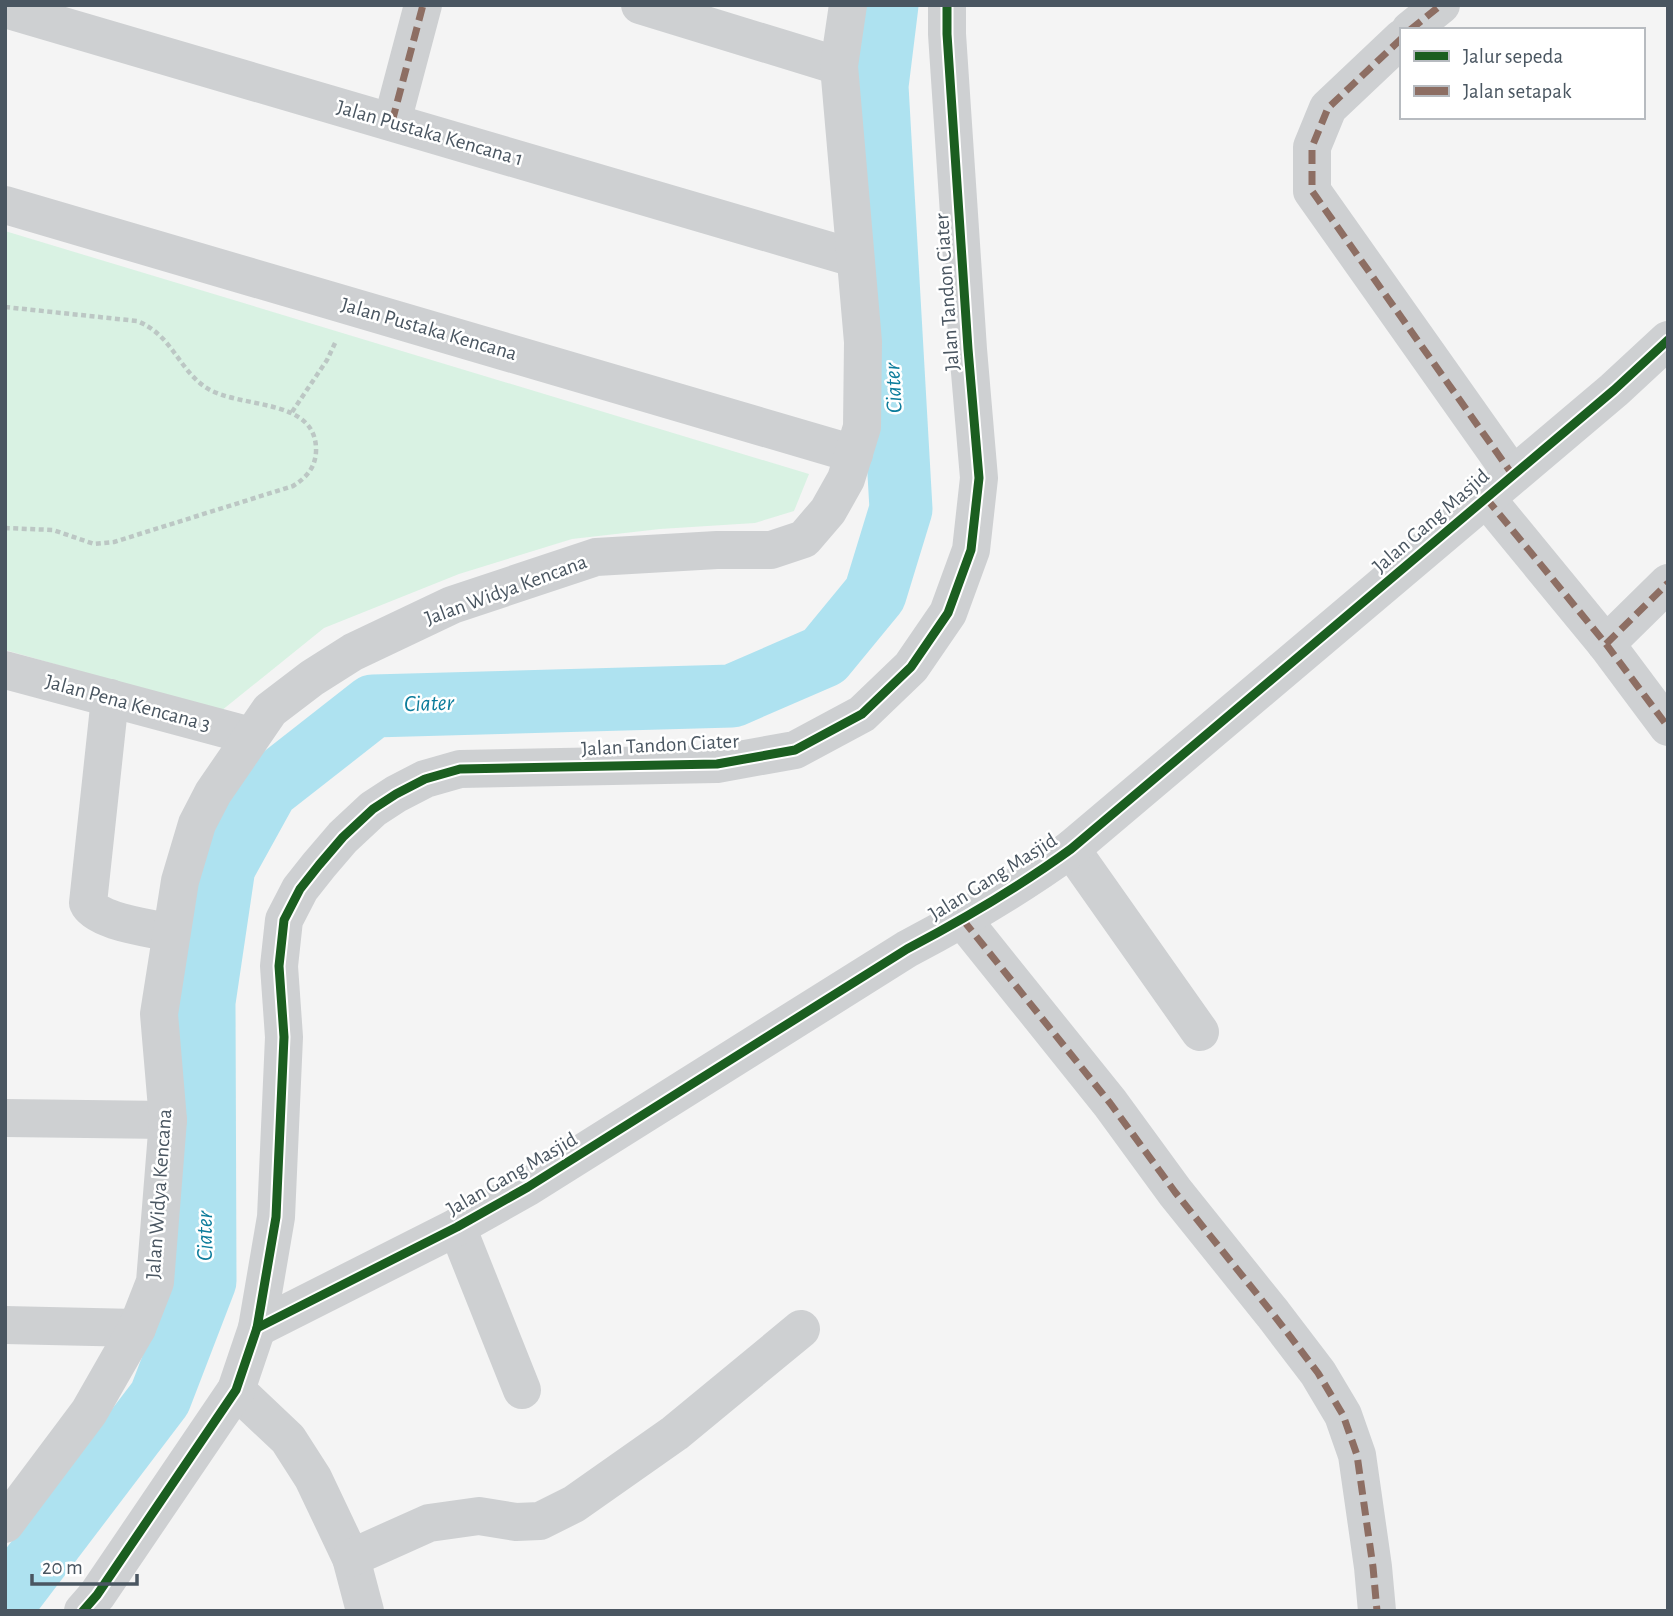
<svg xmlns="http://www.w3.org/2000/svg" width="1673" height="1616" viewBox="0 0 1673 1616" font-family="'Alegreya Sans',sans-serif">
	<style>
		.green { fill: #d9f2e3 }
		.lines { fill: none; stroke-linecap: round; stroke-linejoin: round }
		.river { stroke: #aee2f0; stroke-width: 63 }
		.path { stroke: #bcc7c4; stroke-width: 4.5; stroke-dasharray: 5 3.5; stroke-linecap: butt }
		.minor { stroke: #ced0d2; stroke-width: 38 }
		.quiet { stroke: #8d6e63; stroke-width: 7; stroke-dasharray: 14 7; stroke-linecap: butt }
		.cycleway-casing { stroke: #fff; stroke-width: 13 }
		.cycleway { stroke: #1b5e20; stroke-width: 9 }
		.labels { text-anchor: middle; dominant-baseline: central; stroke-width: 5; stroke-linejoin: round; paint-order: stroke }
		.street-label { font-size: 21px; fill: #4a5661; stroke: #fff }
		.water-label { font-size: 23px; font-style: italic; fill: #0c7c9b; stroke: #fff }
	</style>
	<rect width="100%" height="100%" fill="#f4f4f4"/>
	<polygon class="green" points="5,231 809,474 794,511 755,523 660,529 572,539 459,574 324,628 221,711 5,650"/>
	<g class="lines">
		<polyline class="river" points="5,1602 160,1398 205,1281 204,1002 224,867 267,789 373,706 732,696 824,656 875,594 901,509 877,86 887,5"/>
		<g class="path">
			<path d="M5 307 137 321C172 335 177 367 205 387 239 410 318 396 316 452 315 468 306 478 293 486L114 542 94 544 53 530 5 528"/>
			<polyline points="292,412 327,360 336,341"/>
		</g>
		<g class="minor">
			<polyline points="640,5 839,66"/>
			<polyline points="5,9 854,258"/>
			<polyline points="1410,30 1441,5"/>
			<polyline points="1402,38 1328,108 1312,147 1312,191 1512,474"/>
			<polyline points="392,122 423,5"/>
			<polyline points="5,205 854,454"/>
			<polyline points="1486,498 1606,644 1668,727"/>
			<polyline points="1606,644 1668,583"/>
			<polyline points="5,670 251,736"/>
			<path d="M110 698 88 903C96 922 152 928 171 933"/>
			<polyline points="1071,849 1200,1032"/>
			<polyline points="963,920 1110,1103 1175,1192 1273,1314 1318,1373 1343,1415 1357,1455 1373,1567 1377,1611"/>
			<polyline points="5,1118 168,1120"/>
			<polyline points="457,1227 522,1390"/>
			<polyline points="5,1325 137,1328"/>
			<path d="M257 1328 457 1227 528 1187 907 949C964 919 1019 887 1071 849L1614 390 1668 340"/>
			<polyline points="236,1390 288,1439 313,1478 351,1558 365,1611"/>
			<polyline points="5,1524 89,1412 137,1328 155,1282 168,1120 159,1014 180,881 197,824 213,793 270,710 312,678 353,652 452,605 596,557 717,550 771,550 804,539 828,511 846,479 862,427 863,342 839,66 848,5"/>
			<polyline points="351,1558 429,1523 479,1516 516,1522 540,1521 574,1504 675,1433 801,1329"/>
			<polyline points="83,1611 97,1595 236,1390 257,1328 276,1217 284,1037 279,966 284,920 300,889 319,865 343,837 373,809 396,794 425,779 460,769 717,764 795,750 862,714 911,667 948,613 971,550 979,478 968,349 947,34 947,5"/>
		</g>
		<g class="quiet">
			<polyline points="1410,30 1441,5"/>
			<polyline points="1402,38 1328,108 1312,147 1312,191 1512,474"/>
			<polyline points="392,122 423,5"/>
			<polyline points="1486,498 1606,644 1668,727"/>
			<polyline points="1606,644 1668,583"/>
			<polyline points="963,920 1110,1103 1175,1192 1273,1314 1318,1373 1343,1415 1357,1455 1373,1567 1377,1611"/>
		</g>
		<g class="cycleway-casing">
			<g id="cycleway">
				<path d="M257 1328 457 1227 528 1187 907 949C964 919 1019 887 1071 849L1614 390 1668 340"/>
				<polyline points="83,1611 97,1595 236,1390 257,1328 276,1217 284,1037 279,966 284,920 300,889 319,865 343,837 373,809 396,794 425,779 460,769 717,764 795,750 862,714 911,667 948,613 971,550 979,478 968,349 947,34 947,5"/>
			</g>
		</g>
		<use href="#cycleway" class="cycleway"/>
	</g>
	<g class="labels">
		<g class="street-label">
			<text transform="translate(430 133) rotate(16)">Jalan Pustaka Kencana 1</text>
			<text transform="translate(947 292) rotate(-94)">Jalan Tandon Ciater</text>
			<text transform="translate(429 329) rotate(16)">Jalan Pustaka Kencana</text>
			<text transform="translate(1431 521) rotate(-41)">Jalan Gang Masjid</text>
			<text transform="translate(506 590) rotate(-20)">Jalan Widya Kencana</text>
			<text transform="translate(128 703) rotate(15)">Jalan Pena Kencana 3</text>
			<text transform="translate(660 745) rotate(-3)">Jalan Tandon Ciater</text>
			<text transform="translate(993 877) rotate(-32)">Jalan Gang Masjid</text>
			<text transform="translate(512 1174) rotate(-30)">Jalan Gang Masjid</text>
			<text transform="translate(159 1194) rotate(-86)">Jalan Widya Kencana</text>
		</g>
		<g class="water-label">
			<text transform="translate(894 388) rotate(-93)">Ciater</text>
			<text transform="translate(429 704) rotate(-2)">Ciater</text>
			<text transform="translate(205 1236) rotate(-90)">Ciater</text>
		</g>
	</g>
	<rect width="1673" height="1616" fill="none" stroke="#4a5661" stroke-width="14"/>
	<rect x="1400" y="28" width="245" height="91" fill="#ffffff" stroke="#b7bbc0" stroke-width="2"/>
	<rect x="1414" y="51" width="35" height="10" fill="#1b5e20" stroke="#b7bbc0" stroke-width="2"/>
	<text x="1463" y="63" font-size="21" fill="#4a5661">Jalur sepeda</text>
	<rect x="1414" y="86" width="35" height="10" fill="#8d6e63" stroke="#b7bbc0" stroke-width="2"/>
	<text x="1463" y="98" font-size="21" fill="#4a5661">Jalan setapak</text>
	<path d="M32 1574v10h105v-10" fill="none" stroke="#4a5661" stroke-width="3.5"/>
	<text x="42" y="1574" font-size="21" fill="#4a5661" stroke="#ffffff" stroke-width="5" paint-order="stroke">20 m</text>
</svg>
